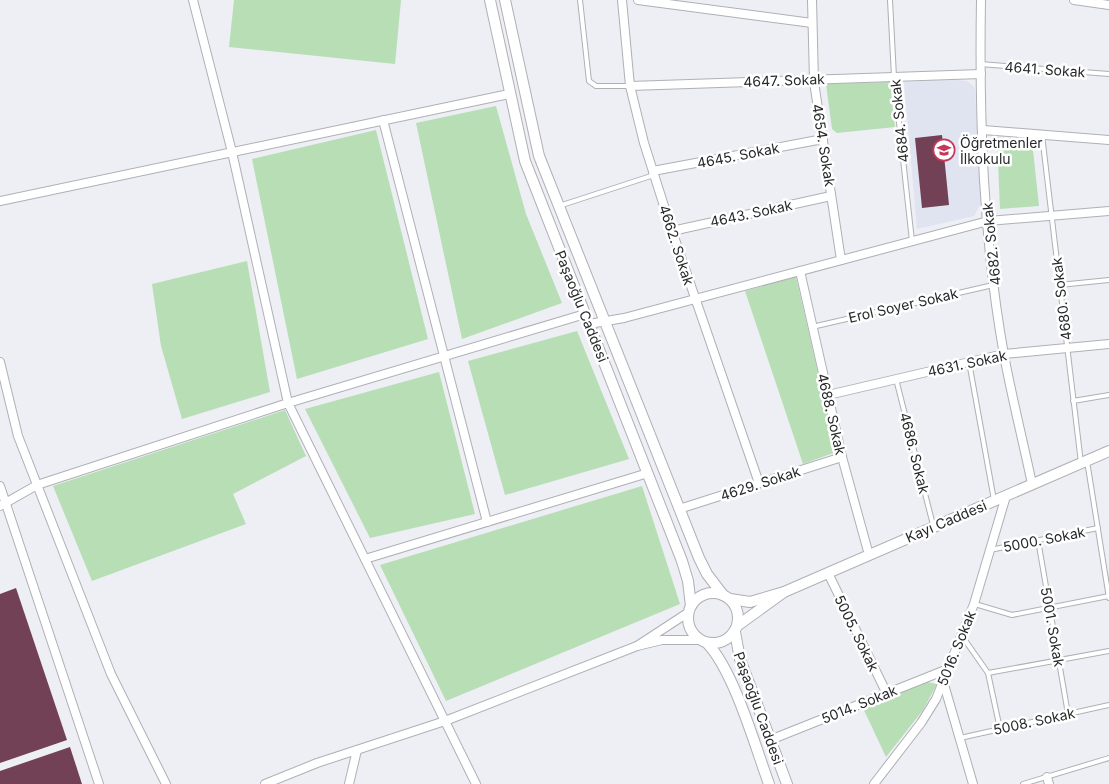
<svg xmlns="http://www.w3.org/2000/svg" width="1109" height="784" viewBox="0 0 1109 784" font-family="Inter,sans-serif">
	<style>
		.built { fill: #e0e3f0 }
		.green { fill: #b7deb5 }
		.building { fill: #724155 }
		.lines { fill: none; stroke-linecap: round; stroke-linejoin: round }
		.service-casing { stroke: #afb0b6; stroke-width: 6 }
		.minor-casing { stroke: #afb0b6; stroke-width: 10 }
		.tertiary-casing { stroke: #afb0b6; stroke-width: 12 }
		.service { stroke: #fff; stroke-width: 4 }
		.minor { stroke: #fff; stroke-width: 8 }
		.tertiary { stroke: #fff; stroke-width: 10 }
		.labels { text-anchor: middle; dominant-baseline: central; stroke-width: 5; stroke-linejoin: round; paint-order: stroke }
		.street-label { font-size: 14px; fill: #27282a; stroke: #fff }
		.poi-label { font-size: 14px; fill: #27282a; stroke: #fff; text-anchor: start }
	</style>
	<rect width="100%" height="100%" fill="#edeff5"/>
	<polygon class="built" points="955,80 967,81 975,88 981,203 974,216 917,229 904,82"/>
	<g class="green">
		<polygon points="234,0 401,0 395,64 229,47"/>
		<polygon points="890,82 895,127 837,133 832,129 826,84"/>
		<polygon points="496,106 526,214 562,303 462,339 416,123"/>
		<polygon points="376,130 428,339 297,379 252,159"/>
		<polygon points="997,137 1032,141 1039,206 1000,209"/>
		<polygon points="247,261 270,392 182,419 161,346 152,284"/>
		<polygon points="796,277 836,452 803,464 745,291"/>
		<polygon points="577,331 629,459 505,495 468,361"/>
		<polygon points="439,372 475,514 370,538 305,409"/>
		<polygon points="285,410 306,456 233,494 246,524 92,581 53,486"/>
		<polygon points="642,486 680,604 446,701 380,565"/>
		<polygon points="922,681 937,684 923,710 886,757 862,706"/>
	</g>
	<g class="building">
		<polygon points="942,135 949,205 922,208 915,138"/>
		<polygon points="16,588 67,740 0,763 0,594"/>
		<polygon points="70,747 82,784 0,784 0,771"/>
	</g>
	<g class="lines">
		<g class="service-casing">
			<g id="service">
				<polyline points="580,0 589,81 596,86 630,86"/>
				<polyline points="890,0 894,77 912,241"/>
				<polyline points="980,64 1109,74"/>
				<polyline points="1042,135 1081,463"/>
				<polyline points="559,206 654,175"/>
				<polyline points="1059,285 1109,280"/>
				<polyline points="812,327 993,285"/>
				<polyline points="969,362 994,500"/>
				<polyline points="896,379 933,525"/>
				<polyline points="1073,401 1109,395"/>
				<polyline points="1087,461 1109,598"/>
				<polyline points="1038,540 1068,714"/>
				<polyline points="990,550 1098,528"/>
				<polyline points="975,604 1012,615 1109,596"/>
				<polyline points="962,636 988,673 1000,729"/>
				<polyline points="988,673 1109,651"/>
				<polyline points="960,738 1109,705"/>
				<polyline points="1023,784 1109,758"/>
			</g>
		</g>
		<g class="minor-casing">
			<g id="minor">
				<polyline points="622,0 630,86 644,143 672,231 759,483"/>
				<polyline points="638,0 812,23"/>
				<polyline points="812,0 814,82 841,260"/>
				<path d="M981 0C979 118 983 238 1004 355 1012 398 1023 441 1032 484"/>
				<polyline points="1074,0 1109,5"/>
				<polyline points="630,86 981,74"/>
				<polyline points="383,120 487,522"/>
				<polyline points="983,130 1109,140"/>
				<polyline points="653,171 823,139"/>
				<polyline points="0,201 509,94"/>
				<polyline points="672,231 831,196"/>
				<polyline points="800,271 842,457 869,555"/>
				<polyline points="589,324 624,318 988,221 1109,211"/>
				<polyline points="0,362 18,436 111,674 166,784"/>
				<polyline points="828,395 1004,354 1109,344"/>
				<polyline points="0,486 99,784"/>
				<polyline points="0,506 37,485 288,403 232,152 193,0"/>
				<polyline points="679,509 842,457"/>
				<polyline points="365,559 648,473"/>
				<polyline points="828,573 887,694"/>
				<polyline points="689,612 637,646 662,640 699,640"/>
				<polyline points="943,681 973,784"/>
				<polyline points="770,740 948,669"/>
				<polyline points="1047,777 1049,784"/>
				<polyline points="265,784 317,763 445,721 637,646"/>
				<polyline points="349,784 357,750"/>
				<polyline points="476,784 288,403 585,314"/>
				<polyline points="874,784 921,723 936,699 974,604 1006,496"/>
			</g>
		</g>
		<g class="tertiary-casing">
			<g id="tertiary">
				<polyline points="490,0 525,161 682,561 688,581 691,606"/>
				<polyline points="505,0 539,156 699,558 707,574 723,595"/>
				<polyline points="784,592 1109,451"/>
				<circle cx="713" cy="618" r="25"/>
				<polyline points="730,599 750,602 784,592 737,626"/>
				<polyline points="735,632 740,659 787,784"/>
				<path d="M707 643C734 671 755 746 769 784"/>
			</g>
		</g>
		<use href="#service" class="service"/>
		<use href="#minor" class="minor"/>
		<use href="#tertiary" class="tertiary"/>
	</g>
	<defs>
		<g id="school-ring" transform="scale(1.125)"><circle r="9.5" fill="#fff" stroke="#c7375a" stroke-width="1.5"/><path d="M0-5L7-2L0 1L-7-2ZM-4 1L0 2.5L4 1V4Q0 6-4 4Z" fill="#c7375a"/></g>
	</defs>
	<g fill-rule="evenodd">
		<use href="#school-ring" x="944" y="150"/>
	</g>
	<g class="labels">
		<g class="street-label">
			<text transform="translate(1045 69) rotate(4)">4641. Sokak</text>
			<text transform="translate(784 80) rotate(-2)">4647. Sokak</text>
			<text transform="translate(899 121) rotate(-96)">4684. Sokak</text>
			<text transform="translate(824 145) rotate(81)">4654. Sokak</text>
			<text transform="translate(738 155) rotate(-11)">4645. Sokak</text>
			<text transform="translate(751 213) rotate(-12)">4643. Sokak</text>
			<text transform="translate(991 244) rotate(-96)">4682. Sokak</text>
			<text transform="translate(677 245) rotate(72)">4662. Sokak</text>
			<text transform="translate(1061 299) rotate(-97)">4680. Sokak</text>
			<text transform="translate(903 305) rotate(-13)">Erol Soyer Sokak</text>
			<text transform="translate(582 306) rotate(68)">Paşaoğlu Caddesi</text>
			<text transform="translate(967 363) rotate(-12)">4631. Sokak</text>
			<text transform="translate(832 414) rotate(77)">4688. Sokak</text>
			<text transform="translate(915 453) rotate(76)">4686. Sokak</text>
			<text transform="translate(760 483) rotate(-18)">4629. Sokak</text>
			<text transform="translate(946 521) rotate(-23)">Kayı Caddesi</text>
			<text transform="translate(1044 539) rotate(-11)">5000. Sokak</text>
			<text transform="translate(1053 627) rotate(80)">5001. Sokak</text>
			<text transform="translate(857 633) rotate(64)">5005. Sokak</text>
			<text transform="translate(956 648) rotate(-68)">5016. Sokak</text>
			<text transform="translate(859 704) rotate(-22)">5014. Sokak</text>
			<text transform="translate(759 708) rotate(70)">Paşaoğlu Caddesi</text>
			<text transform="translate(1034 721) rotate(-12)">5008. Sokak</text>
		</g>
		<g class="poi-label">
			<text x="960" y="142">Öğretmenler<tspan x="960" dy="16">İlkokulu</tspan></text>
		</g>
	</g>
</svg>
